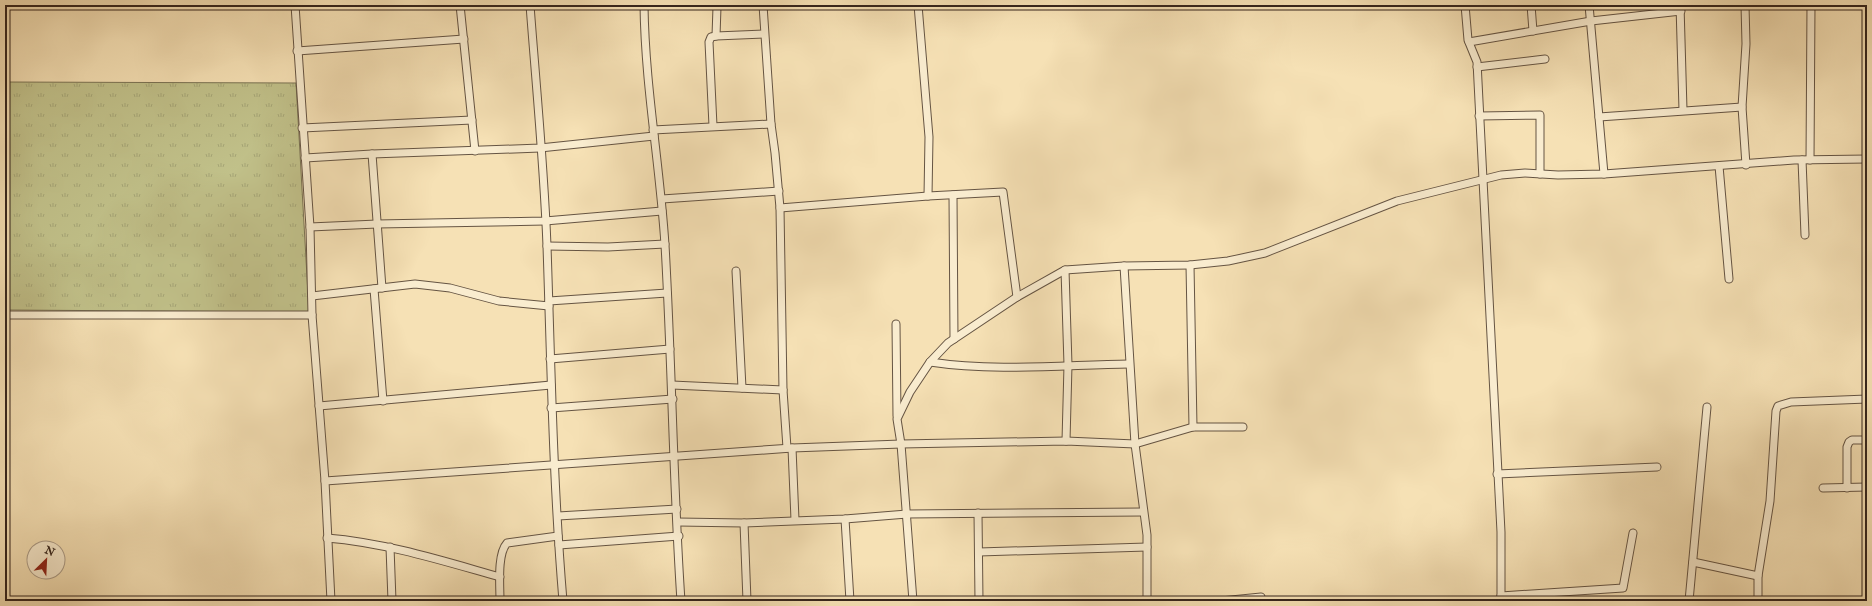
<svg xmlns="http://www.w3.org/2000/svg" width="1872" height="606" viewBox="0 0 1872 606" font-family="'IM FELL English',serif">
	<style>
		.grass { fill: url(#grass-tufts); stroke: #7b7354 }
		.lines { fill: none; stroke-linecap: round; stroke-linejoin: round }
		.street-casing { stroke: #655443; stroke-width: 9 }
		.street { stroke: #f9eccf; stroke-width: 7 }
	</style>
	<defs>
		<pattern id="grass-tufts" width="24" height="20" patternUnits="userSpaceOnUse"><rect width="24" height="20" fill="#c1c18a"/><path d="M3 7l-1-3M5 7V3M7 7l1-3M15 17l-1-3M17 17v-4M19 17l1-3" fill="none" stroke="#a6a677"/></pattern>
	</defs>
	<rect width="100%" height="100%" fill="#f6e1b5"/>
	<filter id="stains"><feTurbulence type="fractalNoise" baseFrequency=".005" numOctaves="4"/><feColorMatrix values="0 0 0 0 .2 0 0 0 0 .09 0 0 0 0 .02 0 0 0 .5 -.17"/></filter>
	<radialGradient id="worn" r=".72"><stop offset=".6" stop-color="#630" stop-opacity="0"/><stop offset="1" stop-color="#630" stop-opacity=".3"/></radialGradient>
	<polygon class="grass" points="5,82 296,83 309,312 5,310"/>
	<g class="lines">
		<g class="street-casing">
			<g id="street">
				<polyline points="295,5 310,227 312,315 325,481 331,601"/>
				<polyline points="460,5 475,151"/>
				<path d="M530 5C536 85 544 165 547 246 551 364 553 483 563 601"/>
				<path d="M644 5C645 86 660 165 665 245 672 364 673 483 681 601"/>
				<polyline points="763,5 771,124 775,153 780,208 783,390 787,448"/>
				<polyline points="918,5 929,137 928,196"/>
				<polyline points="1465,5 1468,40 1477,62 1501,532 1501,601"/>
				<polyline points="1531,5 1533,31"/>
				<polyline points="1589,5 1604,174"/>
				<polyline points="1680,5 1683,110"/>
				<polyline points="1745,5 1746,44 1742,107 1746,165"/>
				<polyline points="716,36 717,7"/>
				<polyline points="1469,42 1591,21 1681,11"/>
				<polyline points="297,51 464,39"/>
				<polyline points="1477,67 1545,59"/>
				<polyline points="1479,116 1540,115 1540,174"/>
				<polyline points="1599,117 1742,107"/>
				<polyline points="713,126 709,42 711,37 716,36 764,34"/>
				<polyline points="302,128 472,120"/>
				<polyline points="653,130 771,124"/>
				<polyline points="372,154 382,288"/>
				<polyline points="305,158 372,154 540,148 654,136"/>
				<polyline points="1802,160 1805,235"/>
				<polyline points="1810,160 1811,5"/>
				<polyline points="1719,166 1729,279"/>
				<polyline points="953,195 954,339"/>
				<polyline points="662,199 779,191"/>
				<polyline points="780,208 928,196 1003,192 1017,297"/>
				<polyline points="310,227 377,224 545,221 662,211"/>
				<polyline points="547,246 608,247 665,244"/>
				<polyline points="1190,265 1193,427"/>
				<polyline points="1124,266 1135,444 1147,535 1147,601"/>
				<polyline points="1065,270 1068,365 1066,441"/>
				<polyline points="736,271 742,388"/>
				<polyline points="374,289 383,401"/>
				<polyline points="312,296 415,284 450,288 499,301 549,306"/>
				<polyline points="549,301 667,293"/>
				<polyline points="5,315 312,315"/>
				<polyline points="896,324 897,416"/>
				<polyline points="550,359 670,349"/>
				<path d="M930 362C996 372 1063 365 1129 364"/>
				<polyline points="672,385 783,390"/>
				<polyline points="319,406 551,385"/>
				<polyline points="551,408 673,399"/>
				<polyline points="792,448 795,520"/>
				<polyline points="1497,474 1657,467"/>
				<polyline points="325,481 792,448 901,444 1066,441 1135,444 1193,427 1243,427"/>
				<polyline points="1823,488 1867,487"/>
				<polyline points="1847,488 1847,447 1849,442 1852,440 1867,440"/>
				<polyline points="978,513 979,601"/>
				<polyline points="558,516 677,509"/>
				<polyline points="845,519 850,601"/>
				<polyline points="678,522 744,523 845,519 907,514 1142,512"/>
				<polyline points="744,523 747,601"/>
				<path d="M327 538C387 543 443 561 500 577"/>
				<polyline points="559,545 679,536"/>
				<polyline points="390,547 392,601"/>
				<polyline points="979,552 1147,547"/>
				<polyline points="1693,562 1758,576"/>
				<polyline points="1501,596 1623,588 1633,533"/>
				<path d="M500 601C500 585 497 554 507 543L558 536"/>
				<polyline points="913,601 901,444 897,419 910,392 930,362 948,343 1017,297 1065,270 1124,266 1190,265 1228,261 1265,253 1397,201 1501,175 1525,173 1558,175 1604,174 1794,160 1867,159"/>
				<polyline points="1221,601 1261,597"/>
				<polyline points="1689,601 1707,407"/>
				<polyline points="1758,601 1758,576 1770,501 1776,411 1778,406 1791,402 1867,399"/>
			</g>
		</g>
		<use href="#street" class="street"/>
	</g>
	<rect width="1872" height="606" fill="none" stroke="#f6e1b5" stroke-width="20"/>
	<rect x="6" y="6" width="1860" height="594" fill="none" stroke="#35251d" stroke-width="2"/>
	<rect x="10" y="10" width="1852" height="586" fill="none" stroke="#35251d"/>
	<g transform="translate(46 560) rotate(24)"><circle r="19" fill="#f9eccf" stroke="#ab9c88"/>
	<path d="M0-3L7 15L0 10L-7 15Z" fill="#8f2418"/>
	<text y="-6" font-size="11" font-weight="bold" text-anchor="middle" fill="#35251d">N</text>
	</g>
	<rect width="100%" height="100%" filter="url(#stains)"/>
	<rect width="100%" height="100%" fill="url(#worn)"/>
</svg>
